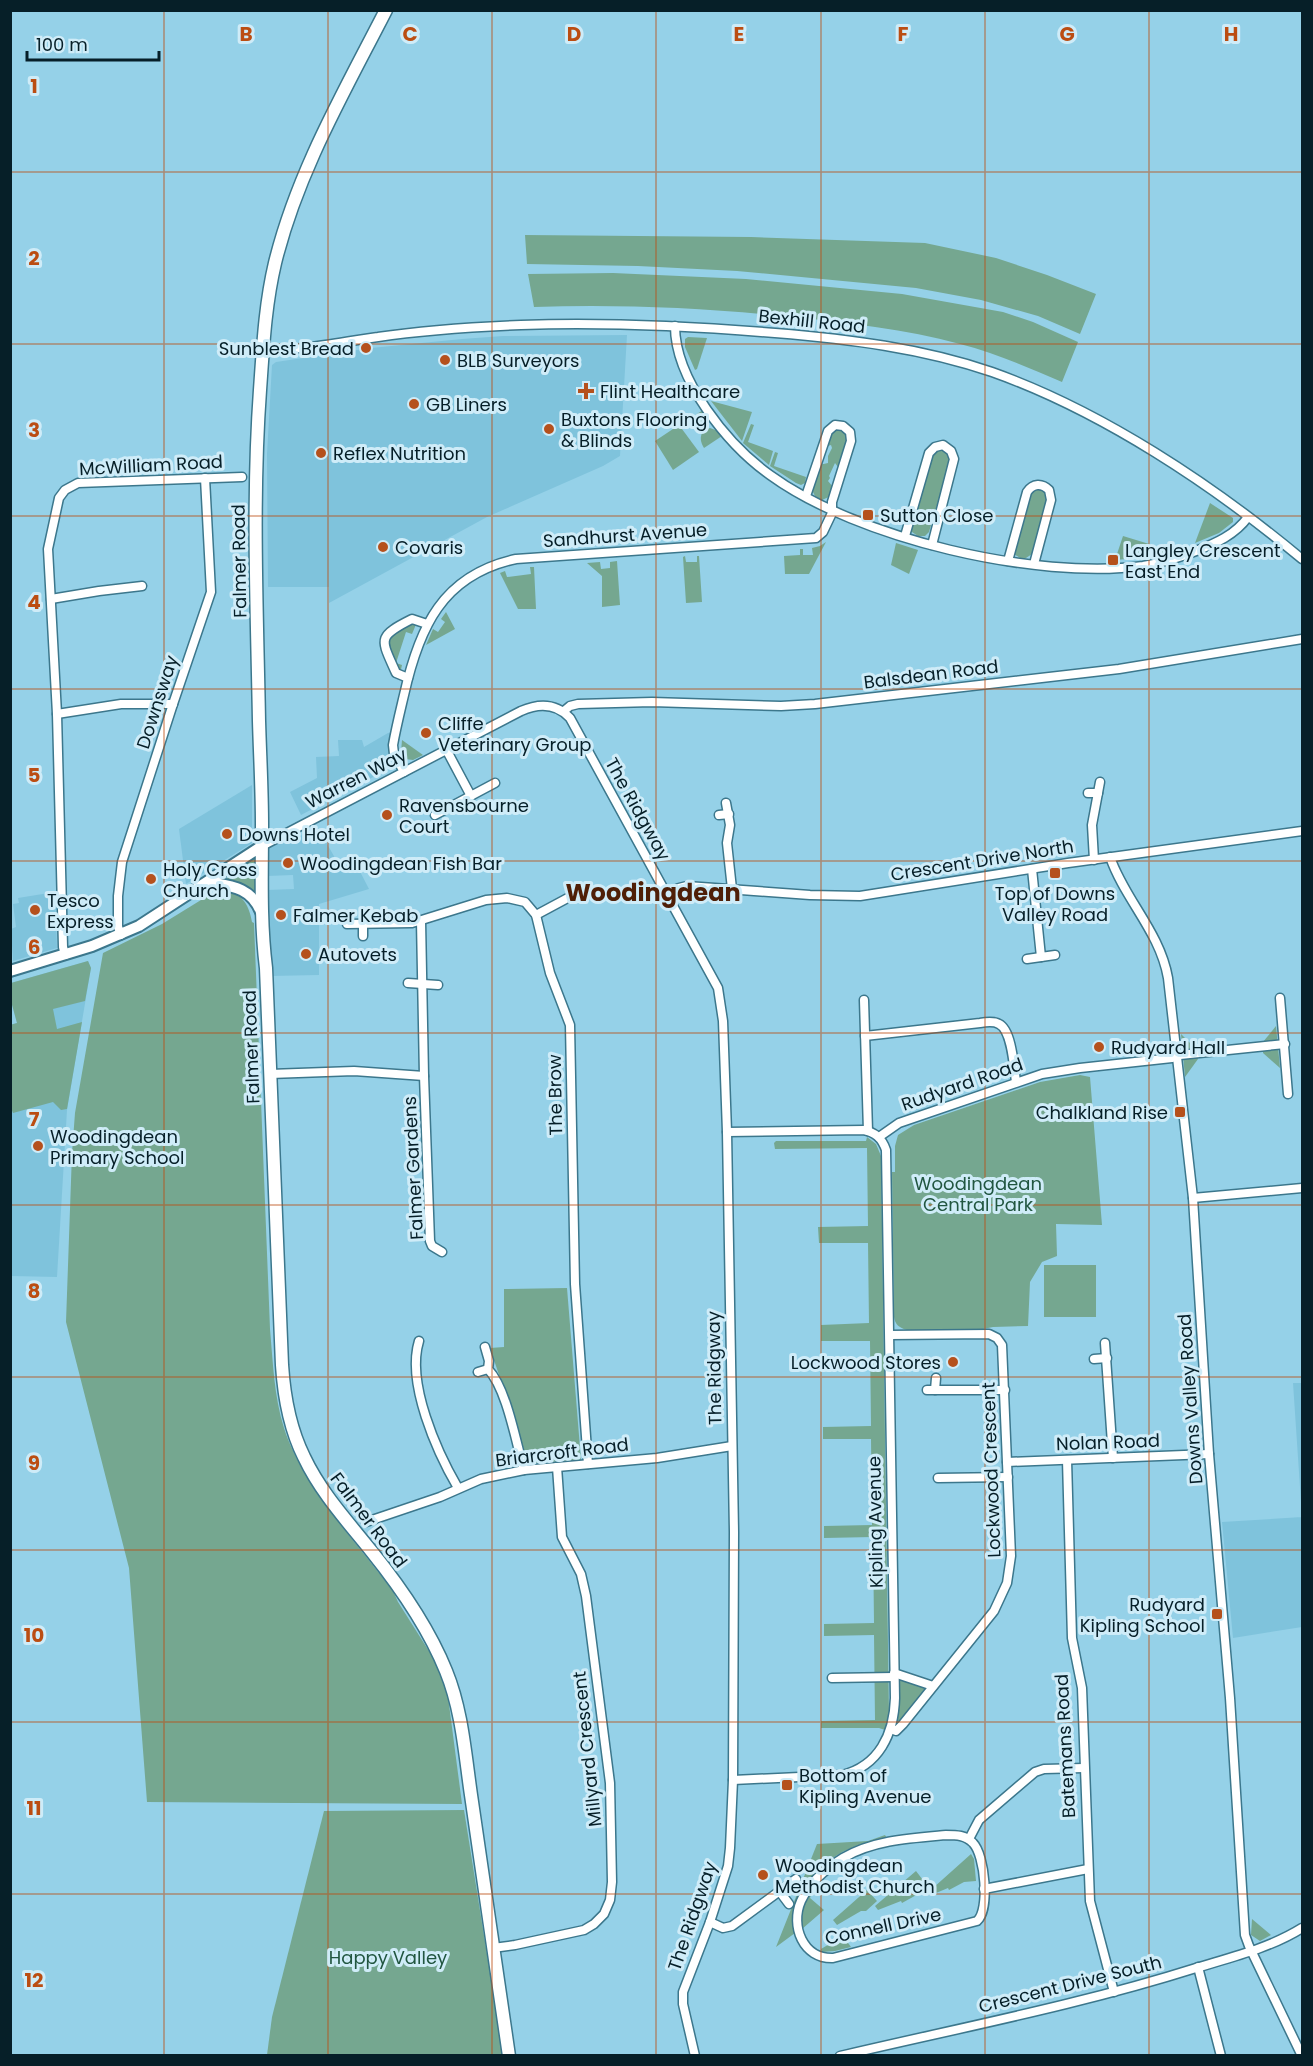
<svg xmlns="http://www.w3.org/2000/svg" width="1313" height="2066" viewBox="0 0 1313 2066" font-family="Poppins,sans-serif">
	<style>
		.built { fill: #7fc3dc }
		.green { fill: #75a790 }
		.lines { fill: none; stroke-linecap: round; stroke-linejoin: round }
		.minor-casing { stroke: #3c778c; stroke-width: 11 }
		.tertiary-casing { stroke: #3c778c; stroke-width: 14 }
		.secondary-casing { stroke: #3c778c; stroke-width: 15 }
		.minor { stroke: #fff; stroke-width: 8 }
		.tertiary { stroke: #fff; stroke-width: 10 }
		.secondary { stroke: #fff; stroke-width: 12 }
		.grid { fill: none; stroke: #bb4d12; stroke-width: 1.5; stroke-opacity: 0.55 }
		.poi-dot { fill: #b5511d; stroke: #cfecf8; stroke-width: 2 }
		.labels { text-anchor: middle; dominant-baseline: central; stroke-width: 6; stroke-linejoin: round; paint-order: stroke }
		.street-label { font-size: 18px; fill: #061f28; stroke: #cfecf8 }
		.poi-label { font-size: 18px; fill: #061f28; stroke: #cfecf8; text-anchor: start }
		.park-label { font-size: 18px; fill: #215640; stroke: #cfecf8 }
		.district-label { font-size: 24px; font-weight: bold; fill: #4f1f07; stroke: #cfecf8 }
		.grid-label { font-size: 20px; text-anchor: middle; font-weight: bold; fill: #bb4d12; stroke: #cfecf8; stroke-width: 6; stroke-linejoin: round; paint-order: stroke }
	</style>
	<rect width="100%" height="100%" fill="#95d1e8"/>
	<g class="built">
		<polygon points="627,335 620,456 603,466 487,517 329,603 329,587 268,587 267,454 272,365 276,362 371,348 462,339 503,336"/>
		<polygon points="394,732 396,765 301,815 290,792 317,778 316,757 339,756 338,740 362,740 364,747 388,733"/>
		<polygon points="252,785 252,843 186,884 179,829"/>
		<polygon points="318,828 339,865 353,858 369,889 319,904 319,975 270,976 267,890 294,889 293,875 267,876 267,852 270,848 286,839 291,840"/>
		<polygon points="55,892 57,948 13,961 11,929 16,927 13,904 19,903 18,898"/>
		<polygon points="88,961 91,968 67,1110 57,1277 12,1276 11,1348 10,1025 17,1023 11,1001 11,983"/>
		<polygon points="1293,1383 1302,1383 1302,1627 1233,1638 1222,1522 1302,1517"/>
	</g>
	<g class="green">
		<polygon points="525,235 751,237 925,243 996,258 1047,275 1096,294 1080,334 1038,316 981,300 916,288 737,271 638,266 527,264"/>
		<path d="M613 273 746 279 902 294 1003 312 1033 322 1078 342 1062 382C1029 368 995 353 960 344 905 329 849 323 793 317 707 308 620 304 534 307L528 274Z"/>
		<polygon points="688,337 707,338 697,369 695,370 685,347 685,339"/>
		<polygon points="711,401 752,412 742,441"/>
		<polygon points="703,410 706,417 705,423 696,429 688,426 685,422"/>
		<polygon points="751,424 754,425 748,442 773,451 769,465 743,443"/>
		<polygon points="679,425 699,452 673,470 655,441"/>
		<path d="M710 428 718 431 722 436 704 448C699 440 699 431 710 428Z"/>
		<polygon points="835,429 842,429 847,434 847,441 841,465 838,467 835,463 829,476 830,478 828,481 833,487 831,496 822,500 815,496 812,490 819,465 828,463 828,456 832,448 831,445 825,447 828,435"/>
		<polygon points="939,448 950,454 950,461 929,532 925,536 918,536 912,532 911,526 933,452"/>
		<polygon points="775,452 778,453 774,466 806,477 805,483 801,485 796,483 770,466"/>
		<path d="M1034 489C1042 489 1045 491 1048 499L1032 554 1023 560 1014 554 1028 494Z"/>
		<polygon points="1210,503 1233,518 1233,522 1219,533 1195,543"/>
		<polygon points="1123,536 1172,551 1151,557 1115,560"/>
		<polygon points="826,542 809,574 785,574 784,556 800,555 800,549 803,549 803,555 813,555 812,548 820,546"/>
		<polygon points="896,543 918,550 909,574 891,565"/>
		<polygon points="685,556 686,562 697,562 697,556 699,556 702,602 686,603 683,557"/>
		<polygon points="617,561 620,605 602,607 602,576 587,563 600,562 601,569 610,568 610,562"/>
		<polygon points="530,567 534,567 536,609 518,609 500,573 505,571 507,577 531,574"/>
		<polygon points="446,612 455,629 426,645 433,629 438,632 445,622 441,619"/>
		<polygon points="417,622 412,634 406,632 396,663 402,665 400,674 386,646 387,637 411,623"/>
		<polygon points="402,740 423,755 413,760 405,759 401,752"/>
		<polygon points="256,856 256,894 244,885 226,879"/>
		<path d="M214 892C238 889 248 899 252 922L254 923 270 1329C273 1363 274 1396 284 1428 302 1485 357 1543 393 1591L398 1602 434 1659 447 1689 462 1804 147 1802 129 1568 66 1322 72 1153 75 1113 103 953 162 924Z"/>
		<polygon points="88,961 91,968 85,1001 53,1009 57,1029 82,1022 67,1109 61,1110 53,1102 13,1113 10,1106 10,1025 17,1023 11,1001 11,983"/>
		<polygon points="1276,1026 1280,1068 1263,1053 1263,1042"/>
		<polygon points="1181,1034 1196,1049 1198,1059 1185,1077"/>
		<path d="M1080 1075 1090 1077 1102 1225 1056 1224 1057 1256 1042 1262 1030 1282 1028 1326 993 1327 978 1330H907C899 1328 895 1324 894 1317L892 1172H895V1146L898 1135 914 1125 1040 1082Z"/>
		<polygon points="867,1137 876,1144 881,1156 889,1715 885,1730 879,1728 821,1728 821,1721 875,1720 874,1635 824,1636 824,1624 874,1623 873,1537 824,1538 824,1526 872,1525 871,1439 823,1439 823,1427 871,1426 870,1341 821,1341 821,1325 869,1323 868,1243 819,1243 818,1227 868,1226 867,1148 775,1149 774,1143 776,1141 866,1141"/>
		<rect x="1044" y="1265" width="52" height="52"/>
		<polygon points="567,1288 581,1460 535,1463 526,1456 490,1348 504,1347 504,1289"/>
		<polygon points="894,1673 933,1686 896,1731 893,1720"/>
		<polygon points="464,1810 503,2055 267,2055 272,2017 324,1811"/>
		<path d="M885 1835 888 1840C877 1841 866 1842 856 1846 820 1859 790 1894 795 1933L776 1947 817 1844 868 1841Z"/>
		<polygon points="971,1854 974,1859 976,1881 964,1882 949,1890 948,1888 936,1893 933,1888"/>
		<polygon points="916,1871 929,1888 902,1903 901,1901 878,1910 875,1906"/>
		<path d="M811 1890H813L810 1898 824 1910 802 1929C801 1913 804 1904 811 1890Z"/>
		<polygon points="867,1890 877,1901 866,1911 861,1911 837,1925 833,1920"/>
		<polygon points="1252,1919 1271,1935 1260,1941 1251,1935"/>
		<polygon points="843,1936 851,1947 835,1951 822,1952 821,1949"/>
	</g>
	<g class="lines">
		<g class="minor-casing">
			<g id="minor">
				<path d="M675 326C675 380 728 445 770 475 858 539 1036 580 1143 566 1162 563 1178 558 1196 551 1216 543 1235 535 1248 517"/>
				<path d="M263 348C294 353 345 341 378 337 425 330 473 327 521 325 606 322 690 326 775 333 848 339 922 348 992 372 1102 411 1213 485 1302 559"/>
				<polyline points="905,536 929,453 935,447 943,445 951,451 954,459 932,545"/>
				<path d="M1008 561 1027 492C1033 483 1042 483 1049 490L1051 500 1034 564"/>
				<polyline points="51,599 99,591 142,586"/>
				<path d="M408 678 396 673C381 639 376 637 412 619L427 624"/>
				<polyline points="564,711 570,706 578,704 652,702 781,706 815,704 1119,669 1302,639"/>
				<polyline points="57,714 121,704 173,704"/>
				<polyline points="447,751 471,796"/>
				<path d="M404 772 394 754 393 745C396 728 400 712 404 695 419 628 442 575 516 559L816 538 823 532 832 513V502L851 441 850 432 843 426 835 425 828 431 806 496"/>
				<polyline points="1088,793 1098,793"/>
				<polyline points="726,803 730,825 727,843 732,889"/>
				<polyline points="435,815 495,783"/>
				<polyline points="719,815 729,814"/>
				<path d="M262 846 521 711C539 703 556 703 570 718L718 988 723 1021 727 1132 734 1532 733 1780 730 1848 728 1866 710 1922 683 1992V2004L695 2056"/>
				<path d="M1110 857C1125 900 1160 932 1168 978L1193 1198 1209 1454 1230 1698 1245 1935 1249 1946 1302 2056"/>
				<polyline points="1094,860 1092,825 1100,782"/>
				<polyline points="1032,869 1041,957 1055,955"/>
				<polyline points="666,894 679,888 687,886 810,895 860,896 1068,863 1302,831"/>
				<polyline points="536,915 577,893"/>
				<polyline points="421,921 424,1076 430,1241 432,1246 442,1252"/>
				<polyline points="347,924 412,923 486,900 507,898 525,902 536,915 550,973 570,1025 575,1284 588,1464"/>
				<polyline points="121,935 118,927 118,896 122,862 173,704 211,592 205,478"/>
				<polyline points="363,936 363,924"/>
				<polyline points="65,955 63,947 57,714 48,549 59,498 65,490 78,483 242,477"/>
				<polyline points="1027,959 1041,957"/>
				<polyline points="408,983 438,985"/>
				<polyline points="1280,998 1288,1094"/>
				<polyline points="864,1000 868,1131"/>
				<path d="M865 1036 980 1023C986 1022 994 1021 999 1024 1012 1030 1014 1068 1016 1082"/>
				<polyline points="270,1074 354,1071 424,1076"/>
				<path d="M727 1132 863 1130C875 1132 882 1138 886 1150L895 1698C894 1734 879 1766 842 1775L733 1780"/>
				<polyline points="879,1137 899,1123 1042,1074 1080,1068 1172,1058 1180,1055 1285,1044"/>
				<polyline points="1193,1198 1302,1188"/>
				<polyline points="890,1335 989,1334 997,1338 1002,1345 1011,1556 1007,1583 994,1611 903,1724 896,1731 891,1729"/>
				<path d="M419 1341C406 1383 437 1452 458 1488"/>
				<polyline points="1105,1343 1113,1458"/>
				<path d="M485 1347 489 1361 488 1369C507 1389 516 1443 524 1470"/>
				<polyline points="1094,1359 1107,1358"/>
				<polyline points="478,1372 488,1369"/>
				<polyline points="927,1390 1005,1390"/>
				<polyline points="935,1390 936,1378"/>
				<polyline points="1067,1460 1072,1638 1082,1688 1090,1901 1114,1992"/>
				<polyline points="1007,1462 1209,1454"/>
				<polyline points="938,1478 1008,1477"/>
				<polyline points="366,1522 440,1497 481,1479 524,1470 657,1458 732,1446"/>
				<polyline points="894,1673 933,1686"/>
				<polyline points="832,1678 894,1677"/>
				<path d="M946 1835C956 1835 966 1835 973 1843 985 1855 990 1910 977 1921L833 1958C803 1959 790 1926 801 1901 809 1883 827 1868 843 1858 873 1840 912 1838 946 1835Z"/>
				<polyline points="969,1839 979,1820 1035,1772 1044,1769 1084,1768"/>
				<polyline points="984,1889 1088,1869"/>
				<polyline points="780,1892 789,1904"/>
				<polyline points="710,1922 723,1928 732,1926 796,1879"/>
				<polyline points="493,1948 515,1945 584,1930 594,1924 604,1914 610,1900 612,1882 610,1783 586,1596 581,1574 562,1537 557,1467"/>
				<polyline points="1198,1967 1221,2056"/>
				<path d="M840 2056C959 2028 1079 2005 1196 1968 1232 1957 1270 1948 1302 1928"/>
			</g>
		</g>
		<g class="tertiary-casing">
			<g id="tertiary">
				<path d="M208 882C231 886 251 887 261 912"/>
				<polyline points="10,971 92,946 139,926 262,846"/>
			</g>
		</g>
		<g class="secondary-casing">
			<path id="secondary" d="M386 10C344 92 297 173 275 263 265 305 263 348 260 390 252 500 257 611 259 721 260 756 262 790 262 825 262 873 260 920 266 968L282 1365C284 1396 290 1429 304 1457 321 1493 348 1522 372 1552 401 1588 429 1629 446 1671 462 1710 465 1754 471 1795 484 1882 496 1969 509 2056"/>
		</g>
		<use href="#minor" class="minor"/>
		<use href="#tertiary" class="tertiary"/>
		<use href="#secondary" class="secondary"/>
	</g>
	<path class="grid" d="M164 10V2056M328 10V2056M492 10V2056M656 10V2056M821 10V2056M985 10V2056M1149 10V2056M10 172H1302M10 344H1302M10 516H1302M10 689H1302M10 861H1302M10 1033H1302M10 1205H1302M10 1377H1302M10 1550H1302M10 1722H1302M10 1894H1302"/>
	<g class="poi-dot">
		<circle cx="366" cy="348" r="6"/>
		<circle cx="445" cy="360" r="6"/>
		<path d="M583 382h6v6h6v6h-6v6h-6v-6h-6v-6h6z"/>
		<circle cx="414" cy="404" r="6"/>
		<circle cx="549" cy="429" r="6"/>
		<circle cx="321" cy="453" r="6"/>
		<rect x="862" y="509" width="12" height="12" rx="3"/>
		<circle cx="383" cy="547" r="6"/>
		<rect x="1107" y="554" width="12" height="12" rx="3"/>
		<circle cx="426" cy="733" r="6"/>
		<circle cx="387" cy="815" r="6"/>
		<circle cx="227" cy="834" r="6"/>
		<circle cx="288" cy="863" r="6"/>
		<rect x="1049" y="867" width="12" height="12" rx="3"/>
		<circle cx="151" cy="879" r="6"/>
		<circle cx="35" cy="910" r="6"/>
		<circle cx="281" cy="915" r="6"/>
		<circle cx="306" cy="954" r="6"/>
		<circle cx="1099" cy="1047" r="6"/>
		<rect x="1174" y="1106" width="12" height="12" rx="3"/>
		<circle cx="38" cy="1146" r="6"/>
		<circle cx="953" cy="1362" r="6"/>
		<rect x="1211" y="1608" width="12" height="12" rx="3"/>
		<rect x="781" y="1779" width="12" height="12" rx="3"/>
		<circle cx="763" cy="1875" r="6"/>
	</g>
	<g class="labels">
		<g class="street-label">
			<text transform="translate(812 321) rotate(6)">Bexhill Road</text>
			<text transform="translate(151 465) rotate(-3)">McWilliam Road</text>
			<text transform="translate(625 535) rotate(-4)">Sandhurst Avenue</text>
			<text transform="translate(239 561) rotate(-91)">Falmer Road</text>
			<text transform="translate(931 674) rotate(-7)">Balsdean Road</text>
			<text transform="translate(157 702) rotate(-72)">Downsway</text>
			<text transform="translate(356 778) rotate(-27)">Warren Way</text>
			<text transform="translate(638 809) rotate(61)">The Ridgway</text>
			<text transform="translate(982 860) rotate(-9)">Crescent Drive North</text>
			<text transform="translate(251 1047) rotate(-92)">Falmer Road</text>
			<text transform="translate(962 1084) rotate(-19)">Rudyard Road</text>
			<text transform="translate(555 1095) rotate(-91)">The Brow</text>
			<text transform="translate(413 1168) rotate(-93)">Falmer Gardens</text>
			<text transform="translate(714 1368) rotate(-91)">The Ridgway</text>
			<text transform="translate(1190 1399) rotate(-94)">Downs Valley Road</text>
			<text transform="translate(1108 1442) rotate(-2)">Nolan Road</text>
			<text transform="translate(562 1452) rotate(-7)">Briarcroft Road</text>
			<text transform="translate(991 1470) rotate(-92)">Lockwood Crescent</text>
			<text transform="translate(369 1520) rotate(53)">Falmer Road</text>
			<text transform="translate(875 1522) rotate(-91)">Kipling Avenue</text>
			<text transform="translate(1065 1746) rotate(-93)">Batemans Road</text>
			<text transform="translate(587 1749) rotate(-96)">Millyard Crescent</text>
			<text transform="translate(692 1916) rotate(-71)">The Ridgway</text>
			<text transform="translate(883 1926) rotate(-12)">Connell Drive</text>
			<text transform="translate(1070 1984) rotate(-14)">Crescent Drive South</text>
		</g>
		<g class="poi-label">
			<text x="354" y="348" text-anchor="end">Sunblest Bread</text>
			<text x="457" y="360">BLB Surveyors</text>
			<text x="600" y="391">Flint Healthcare</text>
			<text x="426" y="404">GB Liners</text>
			<text x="561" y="419">Buxtons Flooring<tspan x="561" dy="21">&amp; Blinds</tspan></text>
			<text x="333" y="453">Reflex Nutrition</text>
			<text x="880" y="515">Sutton Close</text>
			<text x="395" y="547">Covaris</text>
			<text x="1125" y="550">Langley Crescent<tspan x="1125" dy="21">East End</tspan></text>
			<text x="438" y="723">Cliffe<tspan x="438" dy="21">Veterinary Group</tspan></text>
			<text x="399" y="805">Ravensbourne<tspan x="399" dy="21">Court</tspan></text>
			<text x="239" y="834">Downs Hotel</text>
			<text x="300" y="863">Woodingdean Fish Bar</text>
			<text x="163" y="869">Holy Cross<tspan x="163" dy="21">Church</tspan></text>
			<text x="1055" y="893" text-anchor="middle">Top of Downs<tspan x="1055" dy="21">Valley Road</tspan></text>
			<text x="47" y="900">Tesco<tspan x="47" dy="21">Express</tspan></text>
			<text x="293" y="915">Falmer Kebab</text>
			<text x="318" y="954">Autovets</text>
			<text x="1111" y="1047">Rudyard Hall</text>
			<text x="1168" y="1112" text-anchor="end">Chalkland Rise</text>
			<text x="50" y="1136">Woodingdean<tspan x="50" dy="21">Primary School</tspan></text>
			<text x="941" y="1362" text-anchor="end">Lockwood Stores</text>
			<text x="1205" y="1604" text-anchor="end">Rudyard<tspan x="1205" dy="21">Kipling School</tspan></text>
			<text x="799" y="1775">Bottom of<tspan x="799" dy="21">Kipling Avenue</tspan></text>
			<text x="775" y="1865">Woodingdean<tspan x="775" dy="21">Methodist Church</tspan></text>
		</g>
		<g class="park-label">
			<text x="978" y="1183">Woodingdean<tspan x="978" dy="21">Central Park</tspan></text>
			<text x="388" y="1957">Happy Valley</text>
		</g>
		<g class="district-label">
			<text x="653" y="892">Woodingdean</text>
		</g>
	</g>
	<g class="grid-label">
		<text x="246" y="41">B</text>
		<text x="410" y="41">C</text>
		<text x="574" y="41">D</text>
		<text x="739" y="41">E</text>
		<text x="903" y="41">F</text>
		<text x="1067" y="41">G</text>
		<text x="1231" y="41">H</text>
		<text x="34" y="93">1</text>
		<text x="34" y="265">2</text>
		<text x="34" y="437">3</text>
		<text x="34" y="609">4</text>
		<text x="34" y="782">5</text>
		<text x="34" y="954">6</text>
		<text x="34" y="1126">7</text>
		<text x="34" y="1298">8</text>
		<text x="34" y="1470">9</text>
		<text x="34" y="1642">10</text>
		<text x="34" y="1815">11</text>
		<text x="34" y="1987">12</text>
	</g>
	<rect width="1313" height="2066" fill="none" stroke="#061f28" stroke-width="24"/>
	<path d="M27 51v9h132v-9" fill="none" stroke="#061f28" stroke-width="3"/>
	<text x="36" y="51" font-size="18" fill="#061f28" stroke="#cfecf8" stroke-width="4.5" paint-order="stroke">100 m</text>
</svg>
